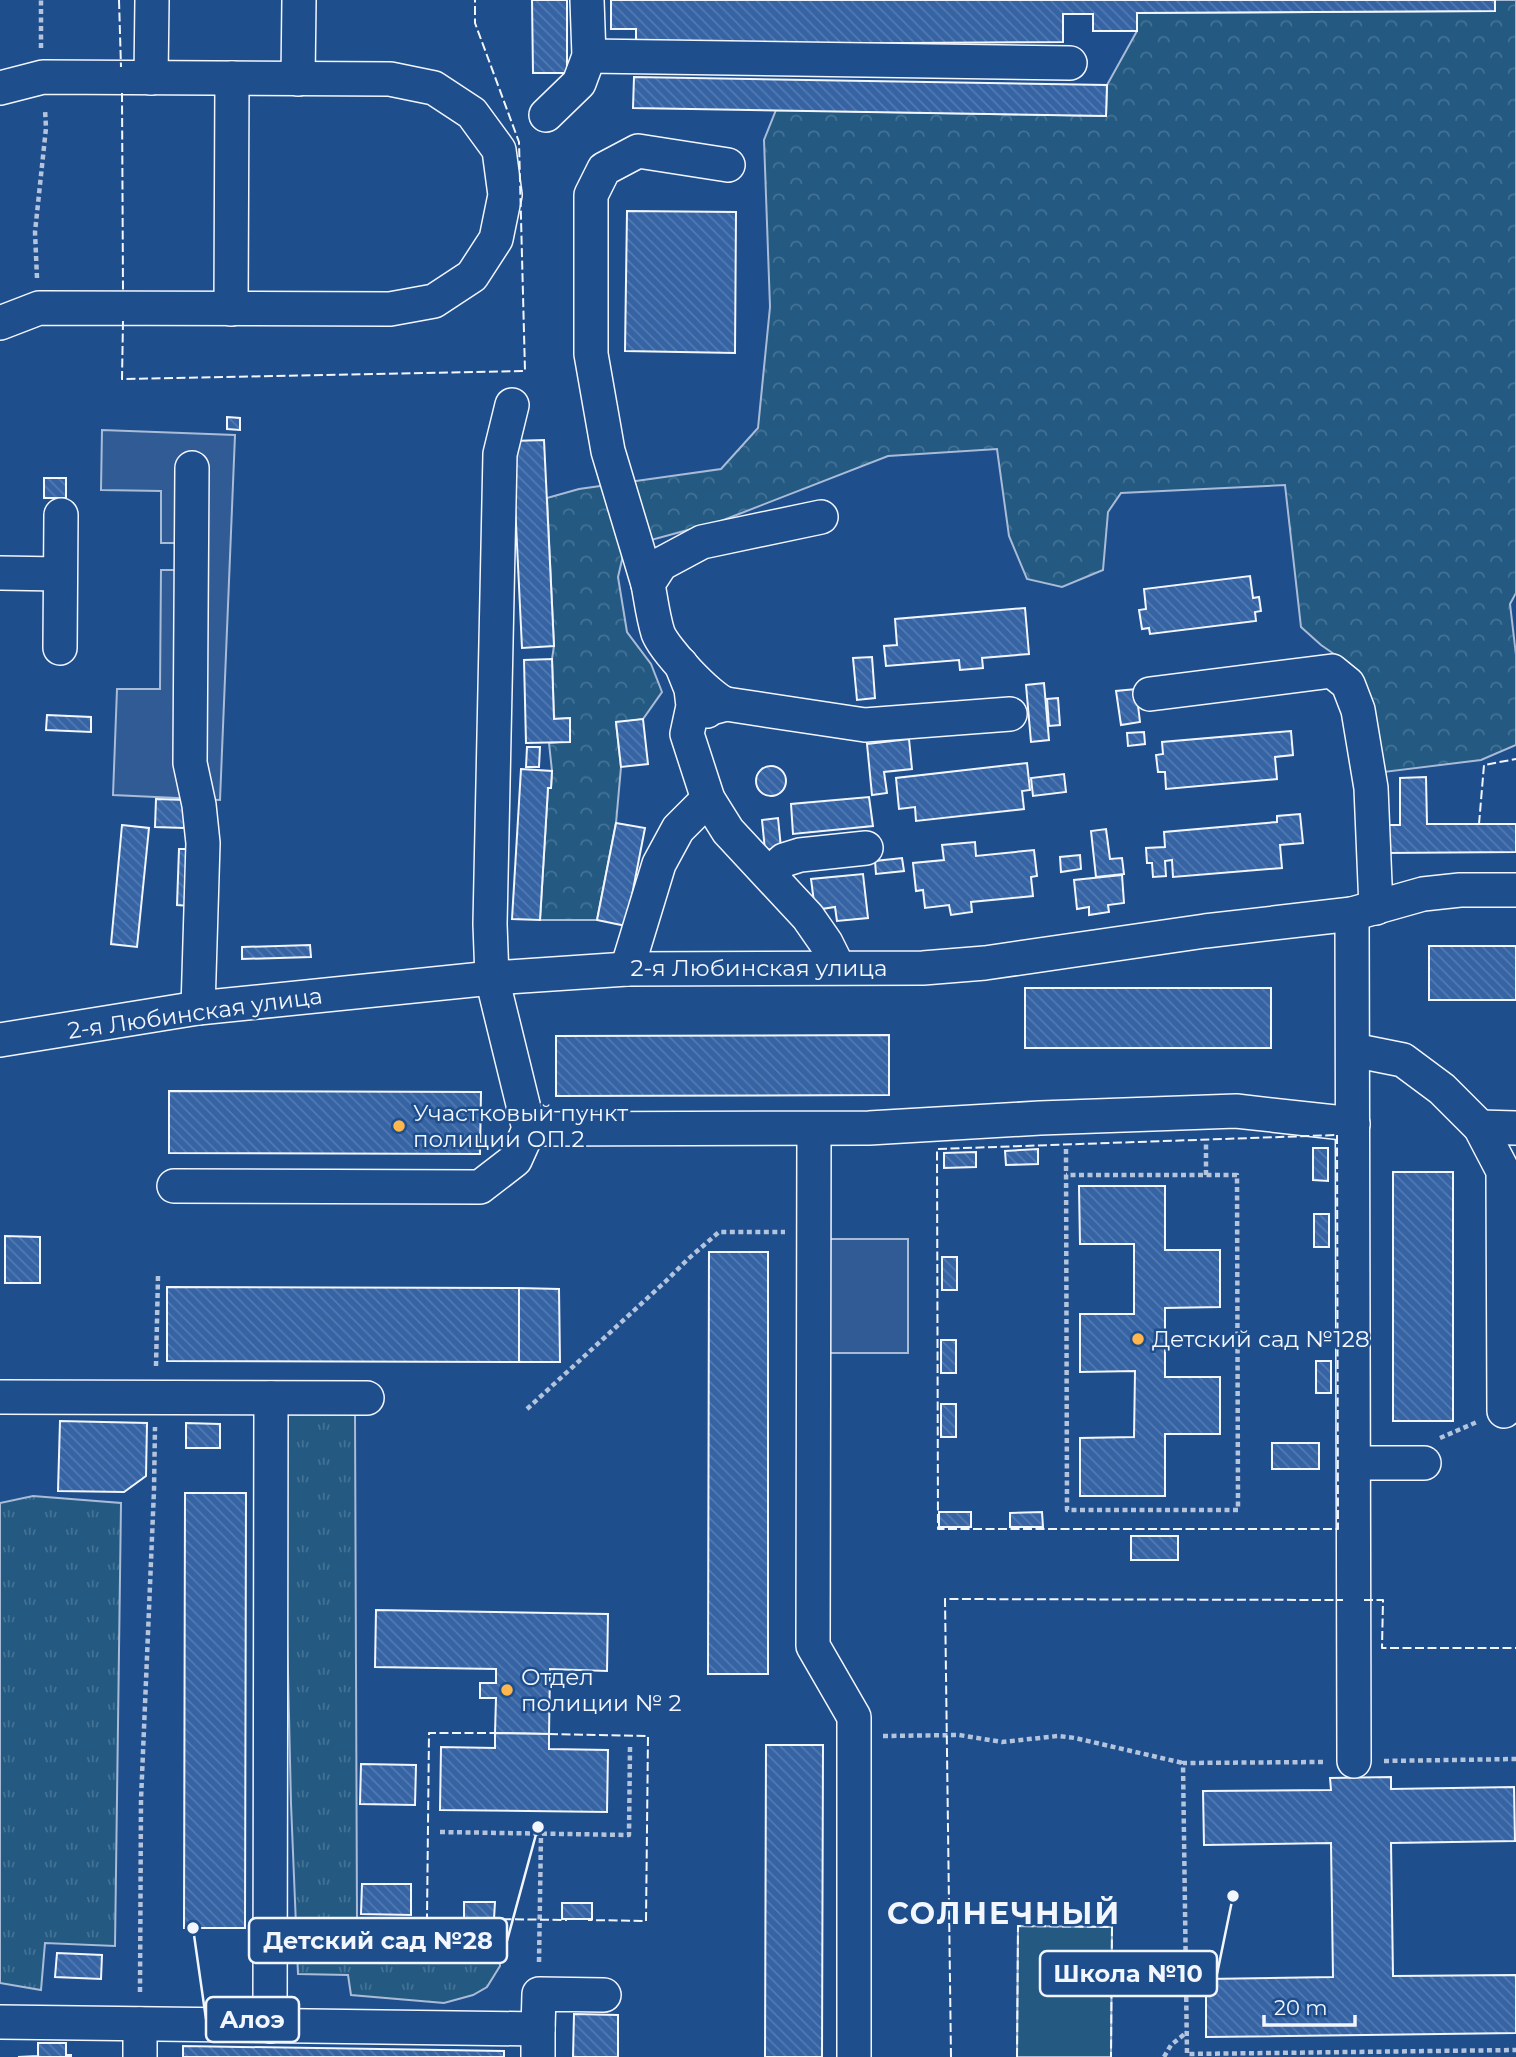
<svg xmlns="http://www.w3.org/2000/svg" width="1516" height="2057" viewBox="0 0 1516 2057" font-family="Montserrat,sans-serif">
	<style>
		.grass { fill: url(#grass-tufts); stroke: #a8bbd7; stroke-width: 2 }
		.forest { fill: url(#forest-crowns); stroke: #a8bbd7; stroke-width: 2 }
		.pitch { fill: #245a82; stroke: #a8bbd7; stroke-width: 2 }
		.parking { fill: #305b95; stroke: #a8bbd7; stroke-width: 2 }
		.building { fill: url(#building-back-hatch); stroke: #f2f6ff; stroke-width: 2 }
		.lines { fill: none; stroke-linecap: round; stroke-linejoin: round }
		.minor-casing { stroke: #f2f6ff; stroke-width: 36 }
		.path { stroke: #b3c4dc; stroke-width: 4.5; stroke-dasharray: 5 3.5; stroke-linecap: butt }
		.minor { stroke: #1f4e8c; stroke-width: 33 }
		.fence { stroke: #f2f6ff; stroke-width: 2; stroke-dasharray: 9 3.5; stroke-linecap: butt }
		.poi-dot { fill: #ffb74d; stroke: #1f4e8c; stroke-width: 2.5 }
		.labels { text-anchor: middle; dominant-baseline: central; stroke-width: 5; stroke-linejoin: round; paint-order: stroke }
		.street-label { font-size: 23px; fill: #f2f6ff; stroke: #1f4e8c }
		.poi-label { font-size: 23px; fill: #f2f6ff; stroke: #1f4e8c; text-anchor: start }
		.district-label { font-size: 30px; font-weight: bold; letter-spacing: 2px; fill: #f2f6ff; stroke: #1f4e8c }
		.leader { fill: none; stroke: #f2f6ff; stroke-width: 2.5 }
		.callout-dot { fill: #f2f6ff; stroke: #1f4e8c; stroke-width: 2.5 }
		.callout { fill: #1f4e8c; stroke: #f2f6ff; stroke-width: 2.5 }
		.callout-label { font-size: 24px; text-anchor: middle; font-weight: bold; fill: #f2f6ff }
	</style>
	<defs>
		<pattern id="grass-tufts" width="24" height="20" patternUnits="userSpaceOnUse" patternTransform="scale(1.75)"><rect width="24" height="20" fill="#245a82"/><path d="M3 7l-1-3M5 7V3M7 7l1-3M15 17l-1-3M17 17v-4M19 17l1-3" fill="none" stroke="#447295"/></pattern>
		<pattern id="forest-crowns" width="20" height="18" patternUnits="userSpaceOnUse" patternTransform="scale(1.75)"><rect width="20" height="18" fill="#245a82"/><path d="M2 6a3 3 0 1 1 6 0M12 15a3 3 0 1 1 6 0" fill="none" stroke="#447295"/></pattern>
		<pattern id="building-back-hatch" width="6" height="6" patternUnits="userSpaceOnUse" patternTransform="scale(1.75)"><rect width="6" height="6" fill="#3563a3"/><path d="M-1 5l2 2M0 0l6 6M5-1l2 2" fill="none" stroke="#537ab1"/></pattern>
	</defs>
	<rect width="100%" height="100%" fill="#1f4e8c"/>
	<g class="grass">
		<polygon points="282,1411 355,1413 357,1921 498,1926 500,1966 487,1987 473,1995 444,2003 351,1995 348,1975 298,1974 291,1804"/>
		<polygon points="33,1496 121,1503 115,1946 45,1943 41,1990 0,1983 0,1503"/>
	</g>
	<polygon class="forest" points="1495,0 1516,0 1516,593 1510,604 1516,655 1516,745 1481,760 1384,772 1353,667 1321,645 1301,627 1285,485 1121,493 1108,512 1103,570 1062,587 1027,579 1009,536 997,449 888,456 721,521 625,547 618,577 627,632 651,664 662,692 643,719 616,723 621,767 616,823 597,920 540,920 548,788 551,788 552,771 549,743 570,741 569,718 554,719 552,659 554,646 547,498 579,489 721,469 758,428 770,307 764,140 776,110 1106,116 1107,85 1137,31 1137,13 1495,11"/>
	<polygon class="pitch" points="1018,1926 1112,1927 1111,2057 1017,2057"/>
	<g class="parking">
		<polygon points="102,430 235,435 220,800 113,795 117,689 160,689 161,570 179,570 178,543 161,543 161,491 101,490"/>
		<rect x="825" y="1239" width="83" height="114"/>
	</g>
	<g class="building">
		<polygon points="532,0 567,0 567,73 533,73"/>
		<polygon points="611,0 1495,0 1495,11 1137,13 1137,31 1093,31 1093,14 1063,14 1063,42 636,45 636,29 611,29"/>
		<polygon points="634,77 1107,85 1106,116 633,108"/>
		<polygon points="627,211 736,212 735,353 625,351"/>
		<polygon points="227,417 240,418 240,430 227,429"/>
		<polygon points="544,440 554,646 522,648 512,441"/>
		<rect x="44" y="478" width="22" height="20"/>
		<polygon points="1250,576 1253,598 1259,597 1261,611 1255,612 1256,621 1150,634 1149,628 1142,629 1139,610 1146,609 1144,589"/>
		<polygon points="1025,608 1029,654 982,658 983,668 960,670 959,660 886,666 884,646 897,645 895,619"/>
		<polygon points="872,657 875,698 857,700 853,658"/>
		<polygon points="552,659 554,719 570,718 570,742 526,743 524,660"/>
		<polygon points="1044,683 1049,740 1031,742 1026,685"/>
		<polygon points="1136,689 1140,722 1121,725 1116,691"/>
		<polygon points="1058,698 1060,725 1049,726 1047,699"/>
		<polygon points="47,715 91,717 91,732 46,730"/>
		<polygon points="643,719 648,764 621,767 616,722"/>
		<polygon points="1291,731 1293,755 1275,757 1277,779 1166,789 1165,772 1158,772 1156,755 1163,754 1162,742"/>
		<polygon points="1144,732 1145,744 1128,746 1127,733"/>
		<polygon points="909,739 912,769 884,772 887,793 872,795 867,744"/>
		<polygon points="527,747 540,747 539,767 526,767"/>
		<polygon points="1027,763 1030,790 1022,791 1024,809 916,821 915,807 899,809 896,778"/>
		<circle cx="771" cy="781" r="15"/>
		<polygon points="521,769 552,771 551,788 548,788 540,920 512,919"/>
		<polygon points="1064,774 1066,792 1033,796 1031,778"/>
		<polygon points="1426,777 1427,824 1516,824 1516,852 1387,853 1387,825 1400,825 1400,778"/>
		<polygon points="869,797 873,826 793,834 791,804"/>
		<polygon points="156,799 185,800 184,828 155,827"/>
		<polygon points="1300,814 1303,843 1280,845 1282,868 1173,877 1172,860 1165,861 1166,876 1153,877 1152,863 1147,863 1146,848 1165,847 1164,832 1277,822 1277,816"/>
		<polygon points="778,818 781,848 765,850 762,820"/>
		<polygon points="616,823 645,828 626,926 597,920"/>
		<polygon points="122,825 149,828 137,947 111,944"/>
		<polygon points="1106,829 1110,859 1122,858 1124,874 1096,877 1091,831"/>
		<polygon points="975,842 976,856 1034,850 1037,876 1031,877 1033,896 971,902 972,912 951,915 949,905 925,908 923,890 916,891 913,863 944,860 942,845"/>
		<polygon points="179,849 192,849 190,906 177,905"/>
		<polygon points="1080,855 1081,869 1061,872 1060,857"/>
		<polygon points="902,858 904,871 876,874 875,861"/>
		<polygon points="863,874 868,918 837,921 835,907 815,910 811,879"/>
		<polygon points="1122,875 1124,903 1108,905 1109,912 1089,915 1089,907 1077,909 1074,880"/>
		<polygon points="310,945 311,957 242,959 242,947"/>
		<rect x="1429" y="946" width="87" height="54"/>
		<rect x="1025" y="988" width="246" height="60"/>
		<polygon points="889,1035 889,1095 556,1096 556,1036"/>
		<polygon points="169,1091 481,1092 480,1154 169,1153"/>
		<polygon points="1313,1148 1328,1148 1328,1181 1313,1180"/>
		<polygon points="1038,1149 1038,1164 1006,1165 1005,1151"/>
		<polygon points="976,1152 976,1167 944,1168 944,1153"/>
		<rect x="1393" y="1172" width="60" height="249"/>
		<polygon points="1079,1186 1165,1186 1165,1250 1220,1250 1220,1307 1165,1308 1165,1377 1220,1377 1220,1434 1165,1434 1165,1496 1080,1496 1080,1438 1134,1437 1135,1371 1080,1372 1080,1314 1134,1314 1134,1244 1080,1244"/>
		<rect x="1314" y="1214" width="15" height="33"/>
		<polygon points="5,1236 40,1237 40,1283 5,1283"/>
		<polygon points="709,1252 768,1252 768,1674 708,1674"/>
		<rect x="942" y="1257" width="15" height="33"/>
		<polygon points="167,1287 519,1288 519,1362 167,1361"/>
		<polygon points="519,1288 559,1289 560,1362 519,1362"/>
		<rect x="941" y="1340" width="15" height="33"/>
		<rect x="1316" y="1361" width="15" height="32"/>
		<rect x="941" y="1404" width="15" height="33"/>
		<polygon points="60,1421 147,1423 146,1476 124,1492 58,1491"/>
		<polygon points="186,1423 220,1424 220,1448 186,1448"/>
		<rect x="1272" y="1443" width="47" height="26"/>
		<polygon points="185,1493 246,1493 245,1928 184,1928"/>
		<rect x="939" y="1512" width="32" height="15"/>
		<polygon points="1042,1512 1043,1527 1010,1527 1010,1513"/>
		<rect x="1131" y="1536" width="47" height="24"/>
		<polygon points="376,1610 608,1614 607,1671 550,1669 549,1734 495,1733 496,1698 480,1698 480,1683 496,1683 496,1669 375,1667"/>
		<polygon points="495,1733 549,1734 549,1749 608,1750 607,1812 440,1810 441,1747 495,1748"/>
		<polygon points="766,1745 823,1745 822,2057 765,2057"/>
		<polygon points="361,1764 416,1765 415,1805 360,1804"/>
		<polygon points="1391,1777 1391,1789 1514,1787 1515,1841 1391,1843 1393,1976 1516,1975 1516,2033 1206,2037 1206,1979 1333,1977 1331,1843 1204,1845 1203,1791 1331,1790 1330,1778"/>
		<polygon points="362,1884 411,1884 411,1915 361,1914"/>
		<polygon points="464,1902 495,1902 494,1919 464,1918"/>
		<rect x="562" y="1903" width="30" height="16"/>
		<polygon points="57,1953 102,1955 101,1979 55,1977"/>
		<polygon points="574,2014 618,2015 618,2057 573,2057"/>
		<polygon points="38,2043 66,2043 66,2055 71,2055 71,2057 18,2057 38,2056"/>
		<polygon points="183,2046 504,2051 504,2057 183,2057"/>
	</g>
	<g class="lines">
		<g class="minor-casing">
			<g id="minor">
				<polyline points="589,56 1070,63"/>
				<polyline points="151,78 152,0"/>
				<polyline points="298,79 299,0"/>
				<polyline points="0,88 43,77 390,79 434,88 472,113 499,150 505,195 496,239 472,276 434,301 390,309 39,308 0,323"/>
				<polyline points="546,115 579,83 589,56 587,0"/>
				<polyline points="231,309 232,78"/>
				<polyline points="192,468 190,763 199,805 203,843 198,1008"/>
				<polyline points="0,573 60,574"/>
				<polyline points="648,584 608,451 591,354 591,195 604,169 638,151 728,165"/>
				<polyline points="60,648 61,515"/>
				<polyline points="681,664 691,689 693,706 687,734 708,799 728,831 808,917 826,943 838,967"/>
				<polyline points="1150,694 1332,671 1348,684 1358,710 1371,788 1376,908"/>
				<path d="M726 704C709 698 664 649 658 633 653 617 651 600 648 584L661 564 702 542 821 517"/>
				<polyline points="707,711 711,708 726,704 865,725 1010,714"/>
				<polyline points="769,874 784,860 800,855 866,848"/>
				<polyline points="1352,914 1354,1761"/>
				<polyline points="627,969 659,864 678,829 708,799"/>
				<polyline points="0,1040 198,1008 492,978 627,969 923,968 985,963 1205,931 1352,914 1423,894 1460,890 1516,890"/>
				<polyline points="1353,1050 1403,1060 1442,1089 1480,1127 1503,1171 1504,1411"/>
				<polyline points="1480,1127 1516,1128"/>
				<polyline points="529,1129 869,1128 1040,1118 1236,1111 1353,1124"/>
				<polyline points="814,1129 813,1646 854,1717 854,2057"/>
				<polyline points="174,1186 480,1187 515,1160 529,1129 492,978 490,924 500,454 512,405"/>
				<polyline points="0,1397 367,1398"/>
				<polyline points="1354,1463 1424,1463"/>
				<polyline points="0,2022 538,2029 538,2057"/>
				<polyline points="270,2026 271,1398"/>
				<polyline points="538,2029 539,1994 604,1995"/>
				<polyline points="140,2057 140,2024"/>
			</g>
		</g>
		<g class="path">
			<polyline points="41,48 41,0"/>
			<polyline points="37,278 35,232 46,128 45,109"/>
			<polyline points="1066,1149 1067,1510 1238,1510 1237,1175 1066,1175"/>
			<polyline points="1206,1175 1206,1141"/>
			<polyline points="156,1366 158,1276"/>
			<polyline points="527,1409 666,1281 688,1259 719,1232 785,1232"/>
			<polyline points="1440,1438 1477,1422"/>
			<polyline points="883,1736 959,1735 1002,1742 1058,1736 1075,1738 1183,1763"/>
			<polyline points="1384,1761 1516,1759"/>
			<polyline points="1323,1762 1183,1763 1187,2054 1516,2050"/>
			<polyline points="440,1832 629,1835 630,1747"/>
			<polyline points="539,1962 541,1834"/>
			<polyline points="140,1992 141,1800 154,1490 155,1427"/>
			<polyline points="1164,2057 1171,2045 1187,2032"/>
		</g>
		<use href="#minor" class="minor"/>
		<g class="fence">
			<polyline points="119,0 121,67"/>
			<polyline points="122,93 123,292"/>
			<polyline points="123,321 122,379 525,371 519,142 475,23 475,0"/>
			<polyline points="1479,824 1484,765 1516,759"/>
			<polygon points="1337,1135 1338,1529 938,1529 937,1149"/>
			<polyline points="1364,1600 1383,1600 1382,1648 1516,1648"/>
			<polyline points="549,1734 648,1736 646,1921 588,1920"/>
			<polyline points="469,1919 427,1918 429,1733 495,1733"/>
			<polyline points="490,1919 567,1920"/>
			<polyline points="951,2057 945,1599 1343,1600"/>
			<polyline points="1017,2057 1018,1926 1112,1927 1111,2057"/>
		</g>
	</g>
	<g class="poi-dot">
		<circle cx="399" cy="1126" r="7"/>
		<circle cx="1138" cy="1339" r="7"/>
		<circle cx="507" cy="1690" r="7"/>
	</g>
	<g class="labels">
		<g class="street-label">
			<text x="759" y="968">2-я Любинская улица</text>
			<text transform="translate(195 1013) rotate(-8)">2-я Любинская улица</text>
		</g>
		<g class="poi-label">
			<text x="413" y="1113">Участковый пункт<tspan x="413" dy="26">полиции ОП 2</tspan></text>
			<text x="1152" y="1339">Детский сад №128</text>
			<text x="521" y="1677">Отдел<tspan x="521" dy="26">полиции № 2</tspan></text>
		</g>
		<g class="district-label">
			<text x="1004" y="1913">СОЛНЕЧНЫЙ</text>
		</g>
	</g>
	<path class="leader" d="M538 1827L507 1941M1233 1896L1217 1974M193 1928L206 2019"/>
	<g class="callout-dot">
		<circle cx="538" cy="1827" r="7"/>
		<circle cx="1233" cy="1896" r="7"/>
		<circle cx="193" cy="1928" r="7"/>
	</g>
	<g class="callout">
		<rect x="249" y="1918" width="258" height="45" rx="7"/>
		<rect x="1040" y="1951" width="177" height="45" rx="7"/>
		<rect x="206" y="1997" width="93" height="45" rx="7"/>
	</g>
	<g class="callout-label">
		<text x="378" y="1949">Детский сад №28</text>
		<text x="1128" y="1982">Школа №10</text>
		<text x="252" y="2028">Алоэ</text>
	</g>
	<path d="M1264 2015v10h91v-10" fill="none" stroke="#f2f6ff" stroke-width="3.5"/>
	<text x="1274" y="2015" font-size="21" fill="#f2f6ff" stroke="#1f4e8c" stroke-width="5" paint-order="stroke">20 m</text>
</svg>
